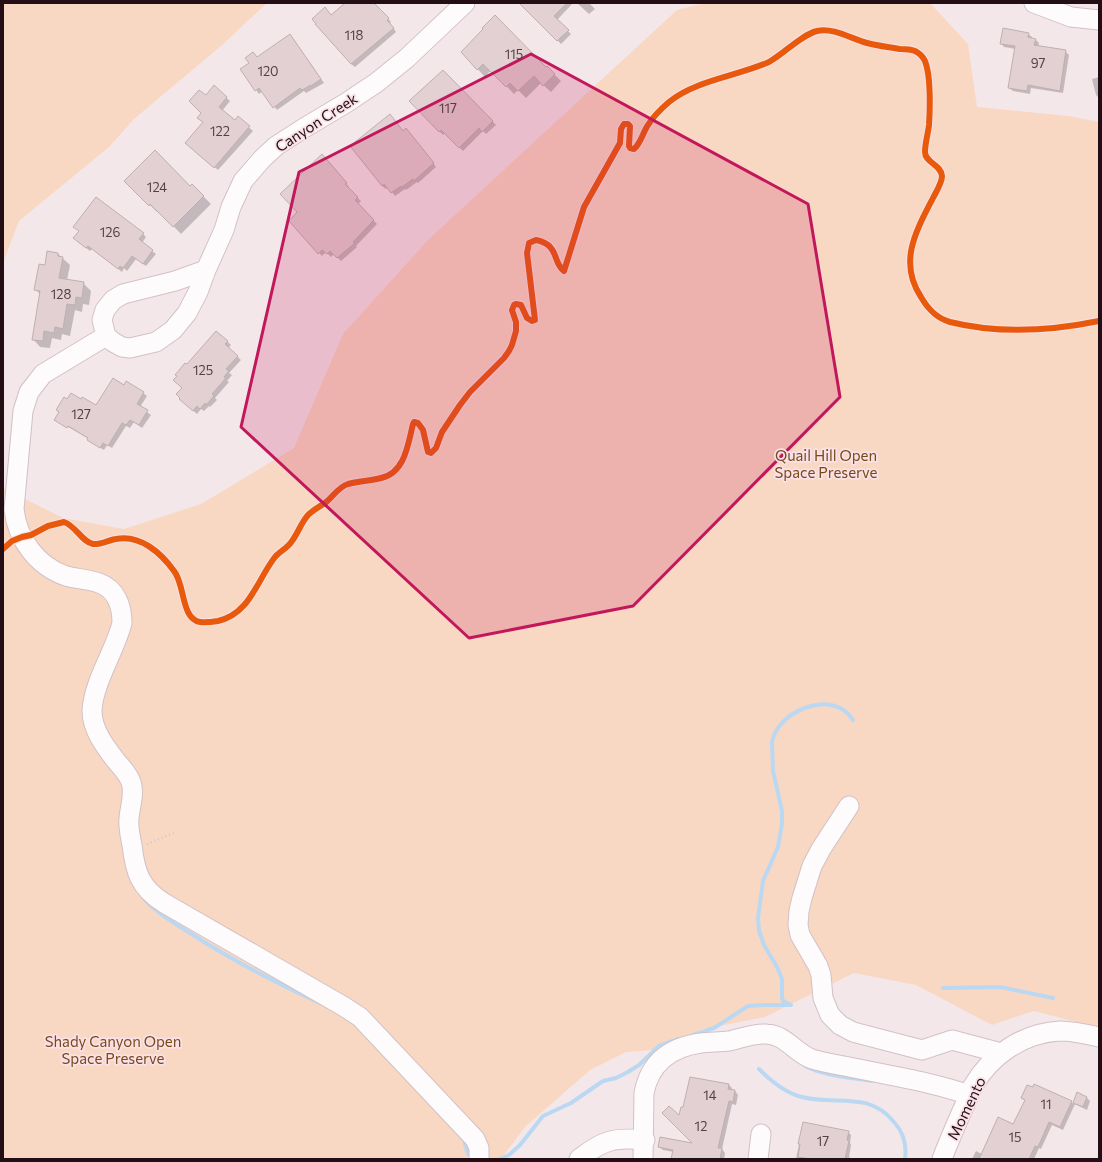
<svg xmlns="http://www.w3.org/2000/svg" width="1102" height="1162" viewBox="0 0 1102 1162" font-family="Commissioner,sans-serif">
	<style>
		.green { fill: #f8d8c3 }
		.shadow { fill: #0003 }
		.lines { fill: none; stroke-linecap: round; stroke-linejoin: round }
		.stream { stroke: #bbd8f2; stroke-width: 4 }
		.building { fill: #e2d0d2; stroke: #c0afb1 }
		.minor-casing { stroke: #d2c1c6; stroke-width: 21 }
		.path { stroke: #d0cacc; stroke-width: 2.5; stroke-dasharray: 1 3; stroke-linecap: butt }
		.minor { stroke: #fdfbfc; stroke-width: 19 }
		.cycleway-casing { stroke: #fae1e7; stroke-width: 8 }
		.cycleway { stroke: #e8590c; stroke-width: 6 }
		.marked { fill: #c2185b; fill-opacity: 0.2; stroke: #c2185b; stroke-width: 3; stroke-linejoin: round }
		.labels { text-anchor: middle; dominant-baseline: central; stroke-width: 3.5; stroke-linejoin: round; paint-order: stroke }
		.number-label { font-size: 13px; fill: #544046 }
		.street-label { font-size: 15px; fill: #220e14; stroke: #fae1e7 }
		.park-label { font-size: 15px; fill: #79491a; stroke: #fae1e7 }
	</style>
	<rect width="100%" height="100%" fill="#f4e7ea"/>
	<g class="green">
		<polygon points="3,3 267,3 221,46 134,119 109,147 19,221 3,263"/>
		<polygon points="705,3 930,3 968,44 977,107 1069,116 1099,122 1099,1028 1034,1011 992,1025 916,985 854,973 765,1017 703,1029 653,1050 626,1052 590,1070 525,1127 501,1159 3,1159 3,488 63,518 124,529 201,504 294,448 343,334 428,240 677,10"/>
	</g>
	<g class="shadow">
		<polygon points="346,3 374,3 391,22 390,23 396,32 355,67 351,64 331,16"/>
		<polygon points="529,3 573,3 557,20 571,34 561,44 525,7"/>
		<polygon points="577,3 589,3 595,9 589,14"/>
		<polygon points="1028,34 1032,37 1032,39 1035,39 1039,43 1038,47 1065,51 1069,55 1063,93 1031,88 1030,94 1013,91 1009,88 1016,49 1004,47 1001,43"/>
		<polygon points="293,39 324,83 306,93 304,91 277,110 263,91 259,94 241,70 250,64 253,53 258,58"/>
		<polygon points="462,52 546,68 547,67 561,81 551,92 541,83 526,98 518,90 514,94 491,70 485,77"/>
		<polygon points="443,71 496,125 486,134 483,131 463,151 445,133 443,135 411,101"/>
		<polygon points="1099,77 1099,98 1096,95 1092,79"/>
		<polygon points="214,87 230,101 222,111 235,122 238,118 253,131 218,170 190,146 204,122 203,113 206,97"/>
		<polygon points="403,132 410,133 436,167 418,183 417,182 406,190 405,189 395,196 388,187 386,189 382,186"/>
		<polygon points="326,159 349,187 348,188 361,201 358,204 377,224 356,246 357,247 341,261 334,254 331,257 326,252 322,256 319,253 299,212"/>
		<polygon points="126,181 190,187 192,185 211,204 181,234 159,211 157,212"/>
		<polygon points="143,234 146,237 142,243 156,254 146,266 136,259 127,271 124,268 122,272 92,249 90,251 78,242"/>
		<polygon points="58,254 70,265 67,280 83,283 91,291 89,305 83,304 82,312 75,310 70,336 62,334 61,340 52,338 50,348 40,347 33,339 40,294 35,289 46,266"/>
		<polygon points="217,332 231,345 228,348 241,360 229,373 232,375 227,381 229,382 215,398 217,400 210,407 209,406 204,411 201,409 197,414 184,403 183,388 187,366"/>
		<polygon points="125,386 143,393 147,396 140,407 151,415 142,428 134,422 130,428 126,426 112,448 107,445 104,450 92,443 89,439 58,421 60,413 57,410 68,401 81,400 97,407"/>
		<polygon points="729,1085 732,1088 731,1090 735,1091 738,1095 736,1105 732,1104 722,1149 725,1153 724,1159 672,1159 674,1152 663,1150 659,1147 695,1145 679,1117"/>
		<polygon points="1078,1094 1087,1098 1090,1101 1087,1110 1075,1104 1063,1130 1052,1125 1041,1149 1039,1148 1034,1159 1029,1157 1028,1159 972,1159 976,1151 982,1154 1014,1126 1026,1101 1022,1098 1071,1102 1074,1104"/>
		<polygon points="848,1132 851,1135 850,1143 851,1145 849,1157 851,1159 796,1159 801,1134"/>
	</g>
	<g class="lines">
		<g class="stream">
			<path d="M144 899C157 913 174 923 190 933 233 961 276 983 322 1004"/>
			<polyline points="943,988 1000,987 1053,998"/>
			<path d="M693 1035 714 1028 748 1006 765 1005H791L783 1001 782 997V979L777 967 764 945 759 931 758 918 763 881 778 847 782 824V811L773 771 772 742C778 710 834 688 853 720"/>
			<path d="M804 1065C819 1075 853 1078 872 1081"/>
			<path d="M759 1069C771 1081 785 1093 802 1097 836 1106 868 1090 894 1122 903 1132 907 1145 905 1159"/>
			<polyline points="463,1137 468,1154 473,1156"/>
			<polyline points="500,1159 509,1155 520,1145 543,1116 571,1103 603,1081 616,1078 628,1072 639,1065 659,1046 678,1039"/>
		</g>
	</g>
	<g class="building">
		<polygon points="345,3 374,3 389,18 387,20 394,28 351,64 315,24 316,24 312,19 325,7 331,15"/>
		<polygon points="519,3 567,3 554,16 569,30 557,41"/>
		<polygon points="495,15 546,67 547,66 555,74 543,86 534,76 518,91 510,83 506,87 483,64 477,70 461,52 483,29 482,28"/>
		<polygon points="1003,28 1029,33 1028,37 1036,39 1034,45 1066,50 1060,91 1028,85 1027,91 1008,88 1015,46 1000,44"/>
		<polygon points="290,34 321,79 311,86 311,85 302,90 300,88 273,108 259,88 255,91 240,69 249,63 245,58 253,52 257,57"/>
		<polygon points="443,70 493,121 482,132 479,128 459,148 441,130 439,132 409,101"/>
		<polygon points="214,85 227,97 219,107 235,120 238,116 250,126 214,168 185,143 203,122 197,118 201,113 189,101 199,90 206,95"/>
		<polygon points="390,114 403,131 406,128 434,163 414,181 413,179 402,187 401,186 391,193 384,184 382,186 350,146"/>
		<polygon points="155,150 190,186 192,184 204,196 173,227 150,204 149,206 124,181"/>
		<polygon points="322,154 347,183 345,184 358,197 355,200 374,220 353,242 355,243 337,258 330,251 327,254 322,250 318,254 289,221 297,212 280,194"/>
		<polygon points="96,197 144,233 139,239 153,250 143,264 132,256 123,268 120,266 118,269 88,246 86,248 73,238 79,231 73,227"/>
		<polygon points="47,251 58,253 58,256 63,257 59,278 84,282 82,298 76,297 75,305 67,304 63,329 55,327 54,333 44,331 43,341 32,340 40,291 34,290 39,264 45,265"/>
		<polygon points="216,331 228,341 225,344 238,356 226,369 229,371 224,377 226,378 212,394 214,396 206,405 205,403 200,409 197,406 193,411 179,399 180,398 176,394 182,388 173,380 177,376 175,375 185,363 187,364"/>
		<polygon points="113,378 124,385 126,381 144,392 137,404 148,410 139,425 130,420 126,425 122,423 108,446 103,443 100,448 87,440 88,438 68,426 67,428 54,420 59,412 56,410 64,397 67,399 71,393 81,399 82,397 96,405"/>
		<polygon points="690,1077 729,1084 728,1089 735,1090 733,1102 729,1101 718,1148 722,1148 720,1159 671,1159 673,1150 658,1147 660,1137 692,1143 662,1113 669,1106 679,1115 681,1107 683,1107"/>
		<polygon points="1034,1084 1072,1101 1060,1127 1049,1122 1038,1147 1035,1146 1029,1159 979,1159 998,1117 1013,1124 1025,1100 1021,1098 1027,1085 1033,1087"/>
		<polygon points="1077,1092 1087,1097 1083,1107 1073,1103"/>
		<polygon points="803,1122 849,1131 847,1140 849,1141 845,1159 811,1159 798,1157 800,1144 798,1144"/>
	</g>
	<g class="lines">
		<g class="minor-casing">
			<g id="minor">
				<polyline points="1034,3 1071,17 1099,20"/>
				<polyline points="206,270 175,281 123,294 113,300 105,310 102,320 106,336 113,342 122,347 130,348 156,342 173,330 187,313 198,292 206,270 224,230 231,207 243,181 262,159 276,146 304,128 346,103 376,83 407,58 465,3"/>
				<path d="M106 336 43 374 29 392 23 411 14 509C17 539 37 566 66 576 77 579 88 579 99 583 116 589 122 606 122 623 115 651 93 683 92 711 92 730 106 748 117 762 122 768 128 774 131 782 135 794 130 806 129 818 128 827 130 836 132 845 135 872 140 888 164 903L343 1006 360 1017 475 1139 479 1148V1159"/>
				<polyline points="849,806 821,849 812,866 802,898 799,911 798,925 800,935 818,966 821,975 823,998 830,1015 840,1025 853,1032 922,1050 952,1040 1001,1053"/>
				<path d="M579 1159C603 1140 614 1137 645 1140"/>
				<path d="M643 1159 644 1093C650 1062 671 1047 701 1043 710 1042 720 1042 729 1041 742 1038 754 1033 767 1034 786 1035 795 1053 812 1059 825 1063 840 1065 854 1068 892 1076 932 1082 969 1095"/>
				<polyline points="758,1159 761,1134"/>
				<path d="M942 1159C948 1143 955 1127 962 1111 966 1103 969 1094 973 1086 991 1055 1023 1033 1060 1031 1073 1031 1086 1034 1099 1037"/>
			</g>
		</g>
		<polyline class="path" points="147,844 176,832"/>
		<use href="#minor" class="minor"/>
		<g class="cycleway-casing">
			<path id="cycleway" d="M3 549 12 541 22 537 31 535 48 526 64 522C76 526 82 542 93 544 100 545 109 540 116 539 140 534 161 553 174 571 185 584 181 619 200 622 206 623 212 622 218 621 250 614 257 580 275 557 280 551 288 548 292 541 298 533 301 523 308 515 313 510 319 507 325 503 333 497 338 487 348 484 359 481 370 481 381 478 405 473 408 444 413 424L414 422 418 423 423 430 428 452 431 453 436 448 442 432 460 405 470 392 504 358 509 351 512 345 516 331V322L512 310 514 305 516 304 521 305 527 318 532 321 535 320 527 253 529 243 536 240C560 245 552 262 564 271L584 207 620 143 621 129 624 124H628L630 126 629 146 630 148 634 149C641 143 643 132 648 125 653 117 662 108 669 102 696 80 738 76 769 62 785 53 801 35 817 31 833 27 852 39 867 43 878 46 889 47 900 49 905 49 910 49 915 51 919 53 923 57 925 61 931 75 930 110 929 125 928 134 925 143 925 152 925 163 941 164 942 176 942 183 936 192 933 198 916 231 898 262 921 297 928 309 936 318 950 322 998 334 1050 331 1099 321"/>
		</g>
		<use href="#cycleway" class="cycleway"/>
	</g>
	<path class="marked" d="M531 54 808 204 840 397 633 606 469 638 241 427 299 172Z"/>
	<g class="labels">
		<g class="number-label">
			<text x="354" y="35">118</text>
			<text x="514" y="54">115</text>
			<text x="1038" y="63">97</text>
			<text x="268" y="71">120</text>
			<text x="448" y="108">117</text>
			<text x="220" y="131">122</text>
			<text x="157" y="187">124</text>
			<text x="110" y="232">126</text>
			<text x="61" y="294">128</text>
			<text x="203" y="370">125</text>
			<text x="81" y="414">127</text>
			<text x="710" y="1095">14</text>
			<text x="1046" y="1104">11</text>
			<text x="701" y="1126">12</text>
			<text x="1015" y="1137">15</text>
			<text x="823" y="1141">17</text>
		</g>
		<g class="street-label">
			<text transform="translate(316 122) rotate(-33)">Canyon Creek</text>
			<text transform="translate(966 1108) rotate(-64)">Momento</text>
		</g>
		<g class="park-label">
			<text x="826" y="455">Quail Hill Open<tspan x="826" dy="17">Space Preserve</tspan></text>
			<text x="113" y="1041">Shady Canyon Open<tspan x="113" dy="17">Space Preserve</tspan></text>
		</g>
	</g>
	<rect width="1102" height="1162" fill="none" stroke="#220e14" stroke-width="8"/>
</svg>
